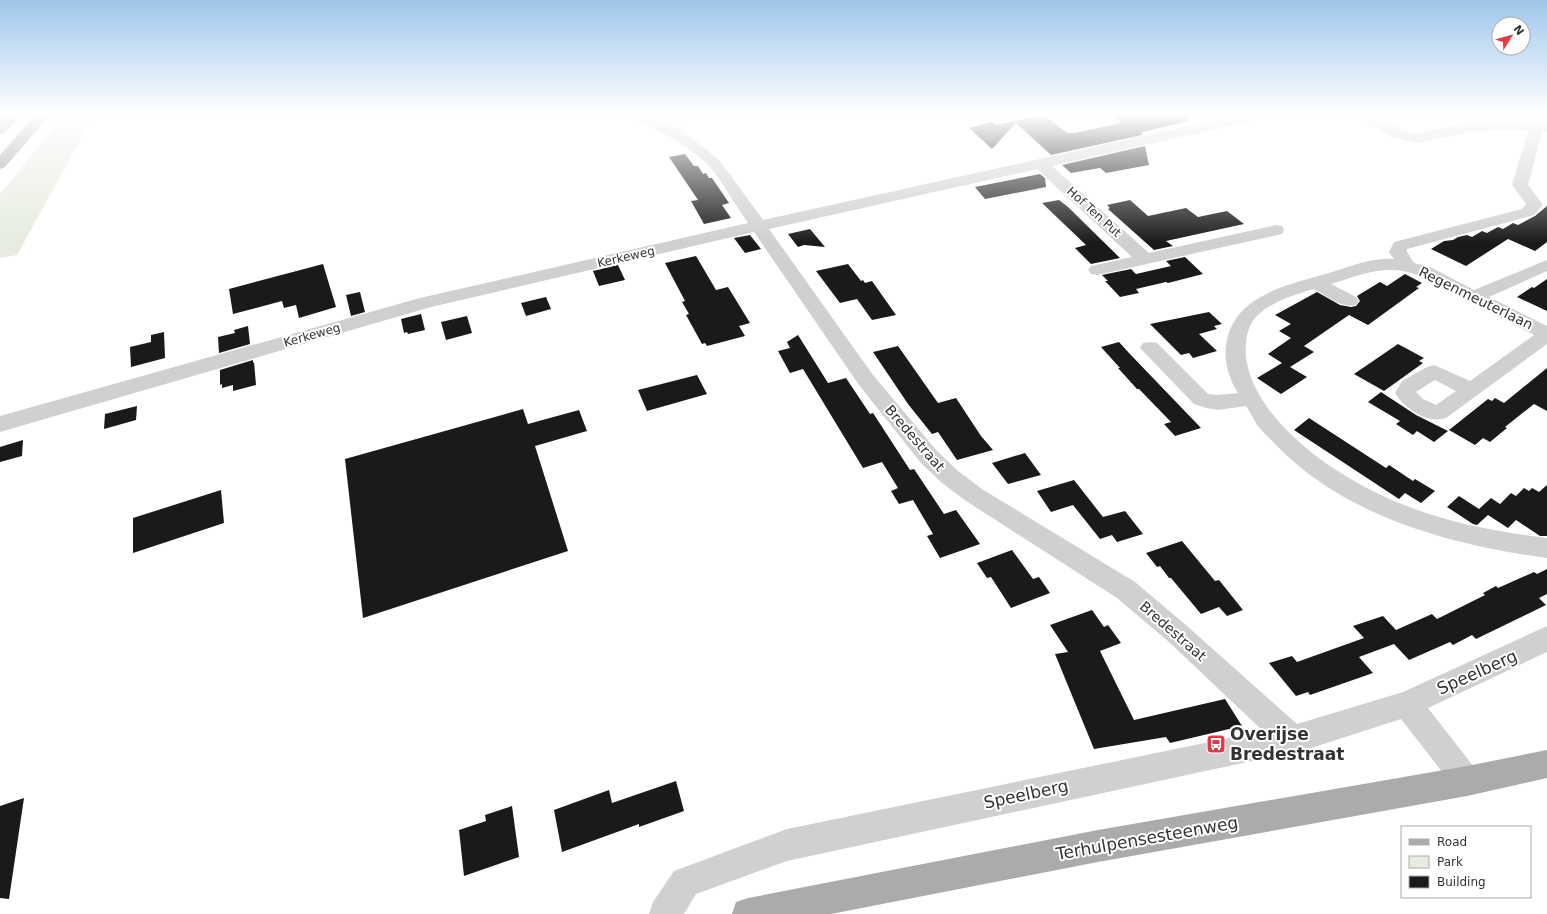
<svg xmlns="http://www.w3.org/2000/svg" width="1547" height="914" viewBox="0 0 1547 914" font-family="'DejaVu Sans',sans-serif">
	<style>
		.green { fill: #e6ecdf }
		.building { fill: #1a1a1a }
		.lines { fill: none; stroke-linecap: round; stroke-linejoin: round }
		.minor { fill: #d0d0d0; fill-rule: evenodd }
		.major { fill: #ababab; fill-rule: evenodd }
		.highway { fill: #9a9a9a; fill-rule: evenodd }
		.labels { text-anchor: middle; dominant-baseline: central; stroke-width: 4; stroke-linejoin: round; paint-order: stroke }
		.far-street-label { font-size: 12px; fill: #333; stroke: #fff }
		.street-label { font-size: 14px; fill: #333; stroke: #fff }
		.near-street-label { font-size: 17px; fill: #333; stroke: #fff }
		.near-poi-label { font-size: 17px; font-weight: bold; fill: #333; stroke: #fff; text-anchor: start }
	</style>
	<rect width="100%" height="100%" fill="#fff"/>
	<g class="green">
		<polygon points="64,115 94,115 17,255 0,258 0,194"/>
		<polygon points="640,115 674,115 686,133 676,133"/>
	</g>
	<g class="building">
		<polygon points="1044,115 1067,133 1074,133 1122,123 1111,115 1188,115 1189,121 1142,132 1142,135 1051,155 1016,123 992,149 969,128 992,122 996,125"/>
		<polygon points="1145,146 1149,165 1106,173 1100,168 1071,173 1062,165"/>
		<polygon points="685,154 694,166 698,166 703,174 706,173 709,178 712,178 729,203 722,205 731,218 704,224 691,201 698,200 669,157"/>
		<polygon points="1040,174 1045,178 1046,187 985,199 975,187"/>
		<polygon points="1059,200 1068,207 1120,258 1091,264 1075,248 1086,245 1042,203"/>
		<polygon points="1130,200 1148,216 1186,208 1198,217 1227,211 1244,224 1166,241 1173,246 1154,250 1108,209 1110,208 1107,205"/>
		<polygon points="1547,206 1547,242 1535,251 1508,239 1466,266 1431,249 1444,241 1453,240 1458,237 1467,235 1472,237 1482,231 1487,233 1498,227 1503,229 1513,223 1518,225 1535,216"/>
		<polygon points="810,229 825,247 804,245 798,247 788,234"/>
		<polygon points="750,235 761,249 745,253 734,238"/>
		<polygon points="696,256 716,290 728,287 750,323 739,326 745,336 707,346 705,343 702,344 686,315 689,314 682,302 685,301 665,263"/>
		<polygon points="1185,257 1203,274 1168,283 1166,282 1136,289 1139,293 1120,297 1105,281 1108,281 1102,275 1131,269 1136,274 1171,266 1166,261"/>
		<polygon points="323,264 336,307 299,318 296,305 284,308 282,301 233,314 229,289"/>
		<polygon points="848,264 861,281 863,280 865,283 872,281 896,315 872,320 857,299 840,303 816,271"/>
		<polygon points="618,265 625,280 599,286 593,271"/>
		<polygon points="1405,274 1422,283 1416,287 1419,288 1368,325 1349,315 1304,346 1314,352 1290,367 1307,377 1281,394 1257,378 1282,363 1268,354 1291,338 1279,331 1291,324 1275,315 1317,292 1340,305 1351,307 1356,306 1360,301 1357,296 1380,282 1387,286"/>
		<polygon points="1547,279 1547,311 1517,297 1532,287 1534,288"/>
		<polygon points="360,292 365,312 351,316 346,295"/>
		<polygon points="546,297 551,309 526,316 521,303"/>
		<polygon points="1209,312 1222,324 1214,326 1217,329 1199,334 1217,351 1193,358 1189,353 1181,355 1150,324"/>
		<polygon points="421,314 425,330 408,334 407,332 404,333 401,319"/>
		<polygon points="467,316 472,333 446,340 441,322"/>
		<polygon points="248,326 250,344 219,353 218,337 235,333 234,330"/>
		<polygon points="164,332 165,358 131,367 130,347 151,342 151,335"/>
		<polygon points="798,335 828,383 846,378 870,414 873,413 910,470 914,469 944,514 956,510 980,544 940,558 927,536 933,534 913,500 899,504 891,491 898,488 882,462 863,468 803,369 790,373 778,351 790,348 787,342"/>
		<polygon points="1119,342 1129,353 1201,428 1175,436 1164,424 1171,422 1139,389 1137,389 1118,368 1120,368 1101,347"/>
		<polygon points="1398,344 1424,358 1419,361 1423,363 1384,391 1354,374"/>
		<polygon points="898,346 938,403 956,398 981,436 993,450 957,460 938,432 932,434 908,404 873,352"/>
		<polygon points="253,360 253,363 254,362 256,385 233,391 233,385 222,388 222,384 220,385 220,370"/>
		<polygon points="1547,368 1547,411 1534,404 1505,427 1507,428 1490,442 1483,438 1475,445 1449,430 1488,399 1492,401 1495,398 1504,403"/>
		<polygon points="697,375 707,394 647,411 638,390"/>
		<polygon points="1381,392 1416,415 1448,431 1434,442 1417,431 1413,435 1396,424 1400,421 1368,402"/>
		<polygon points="137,406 136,420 104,429 105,414"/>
		<polygon points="523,409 528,424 579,410 587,431 535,446 568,551 363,618 345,459"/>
		<polygon points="1309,418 1386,468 1389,465 1413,481 1415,479 1435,491 1421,503 1405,493 1399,499 1294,430"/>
		<polygon points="23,440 22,456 0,462 0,447"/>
		<polygon points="1025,453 1041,475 1008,484 992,463"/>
		<polygon points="1074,480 1103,517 1125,511 1143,534 1117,542 1112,535 1100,539 1073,505 1051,512 1037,491"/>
		<polygon points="1547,485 1547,536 1540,536 1516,520 1508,528 1488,515 1477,525 1473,524 1447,507 1459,496 1479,509 1491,498 1500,504 1511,493 1516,496 1524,488 1529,491 1532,488 1539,492"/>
		<polygon points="221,490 224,523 133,553 133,518"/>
		<polygon points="1182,541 1215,581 1219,580 1243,610 1227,616 1219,607 1201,614 1171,578 1169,578 1160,566 1157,567 1146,553"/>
		<polygon points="1012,550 1033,579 1039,577 1050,593 1011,608 991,577 987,578 977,563"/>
		<polygon points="1547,569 1547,594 1539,598 1546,605 1476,639 1472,635 1453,645 1450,642 1409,660 1394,644 1359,657 1373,673 1310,695 1308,692 1296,696 1269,663 1292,656 1297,662 1364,638 1353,626 1383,616 1396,630 1432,614 1437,619 1485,595 1483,593 1496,586 1498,588 1534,572 1537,574"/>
		<polygon points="1092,610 1104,627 1108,625 1121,643 1100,651 1134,720 1225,699 1242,726 1170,743 1166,737 1094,749 1055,654 1068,652 1050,625"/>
		<polygon points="676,781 684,811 639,827 639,824 562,852 554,810 609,790 612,803"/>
		<polygon points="24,798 9,899 0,898 0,806"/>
		<polygon points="512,806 519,857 464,876 459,830 486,821 485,815"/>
	</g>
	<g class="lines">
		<g class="minor">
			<path d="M626 115C633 115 642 114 648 116 675 124 699 143 720 161L763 220 1239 115H1266L1264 118 1259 119 1052 166 1149 253 1276 225 1282 226 1284 230 1282 234 1097 275 1091 274 1088 270 1091 266 1132 257 1037 169 769 229 873 375 937 451 958 471 982 489 1135 582 1187 626 1297 724 1403 692 1547 626V652L1428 708 1477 771 1482 781 1477 791 1467 796 1457 791 1401 719 1308 749 787 861 696 894 684 914H649L653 902 674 871 787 829 1263 731 1169 642 1117 598 966 501 942 483 921 463 859 385 754 232 431 307 0 432V416L420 298 748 223C736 206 723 183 710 167 690 145 655 128 628 118Z"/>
			<path d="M1356 115H1374L1403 131 1416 134 1452 126 1480 122 1514 121 1547 124V132H1542L1528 185 1543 205 1534 215 1407 249V252L1414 263 1432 268 1474 290 1547 260V271L1489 297 1547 326V344L1446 418C1427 424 1405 409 1395 393L1402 381 1427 367 1434 365 1470 381 1534 335 1420 276C1386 263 1364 274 1331 284L1356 297 1359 301 1356 305C1342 309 1327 296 1314 289 1293 295 1270 302 1255 318 1249 325 1247 334 1246 343 1242 383 1276 423 1305 447 1327 466 1354 482 1381 495 1433 520 1490 531 1547 538V558C1451 545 1345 517 1275 444 1270 438 1263 433 1258 426 1254 420 1250 412 1246 406L1218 410 1206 408 1194 404 1140 348 1143 343 1150 342 1157 343 1208 394 1218 395 1238 393C1229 379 1224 362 1226 346 1232 295 1288 285 1329 273 1350 267 1372 257 1394 259L1389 252 1394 242 1522 209 1526 204 1512 185 1528 131 1502 130 1469 132 1416 143 1393 137 1358 118ZM1435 380 1456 391 1436 405 1423 399 1416 392Z"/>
		</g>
		<polygon class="major" points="1547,750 1547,778 1467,796 1098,862 831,914 732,914 736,902 748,898 1098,830 1467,766"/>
		<g class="highway">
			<polygon points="6,115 21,115 5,133 0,134 0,122"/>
			<polygon points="35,115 50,115 5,167 0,169 0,155"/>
		</g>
	</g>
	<linearGradient id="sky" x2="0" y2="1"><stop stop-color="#9ec6ea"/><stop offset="0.47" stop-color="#fff"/><stop offset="1" stop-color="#fff" stop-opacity="0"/></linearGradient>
	<rect width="1547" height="243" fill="url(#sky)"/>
	<defs>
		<g id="bus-square" transform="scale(1)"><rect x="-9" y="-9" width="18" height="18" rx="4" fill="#e63946" stroke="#fff"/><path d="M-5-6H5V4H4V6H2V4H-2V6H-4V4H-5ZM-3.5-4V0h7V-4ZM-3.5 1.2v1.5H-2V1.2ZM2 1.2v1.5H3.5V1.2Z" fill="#fff"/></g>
	</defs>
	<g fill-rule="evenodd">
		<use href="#bus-square" x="1216" y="744"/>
	</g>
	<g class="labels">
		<g class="far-street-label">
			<text transform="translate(1094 212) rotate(42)">Hof Ten Put</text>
			<text transform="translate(626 257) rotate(-13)">Kerkeweg</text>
			<text transform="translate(312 335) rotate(-16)">Kerkeweg</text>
		</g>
		<g class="street-label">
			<text transform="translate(1476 298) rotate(26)">Regenmeuterlaan</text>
			<text transform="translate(915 438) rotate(49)">Bredestraat</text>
			<text transform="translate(1173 631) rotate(41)">Bredestraat</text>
		</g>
		<g class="near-street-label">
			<text transform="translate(1477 672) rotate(-24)">Speelberg</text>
			<text transform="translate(1026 794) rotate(-12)">Speelberg</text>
			<text transform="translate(1147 838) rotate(-10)">Terhulpensesteenweg</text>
		</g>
		<g class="near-poi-label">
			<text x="1230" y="734">Overijse<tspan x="1230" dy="20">Bredestraat</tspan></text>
		</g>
	</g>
	<rect x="1401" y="826" width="130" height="72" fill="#ffffff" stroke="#adadad"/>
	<rect x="1409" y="839" width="20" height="6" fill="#ababab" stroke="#adadad"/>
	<text x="1437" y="846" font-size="12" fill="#333333">Road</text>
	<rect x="1409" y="856" width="20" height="12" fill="#e6ecdf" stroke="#adadad"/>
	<text x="1437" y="866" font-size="12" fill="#333333">Park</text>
	<rect x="1409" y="876" width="20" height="12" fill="#1a1a1a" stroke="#adadad"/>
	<text x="1437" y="886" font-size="12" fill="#333333">Building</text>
	<g transform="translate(1511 36) rotate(53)"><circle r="19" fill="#ffffff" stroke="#adadad"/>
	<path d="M0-3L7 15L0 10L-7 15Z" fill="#e63946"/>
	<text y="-6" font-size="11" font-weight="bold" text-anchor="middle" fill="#333333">N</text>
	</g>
</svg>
